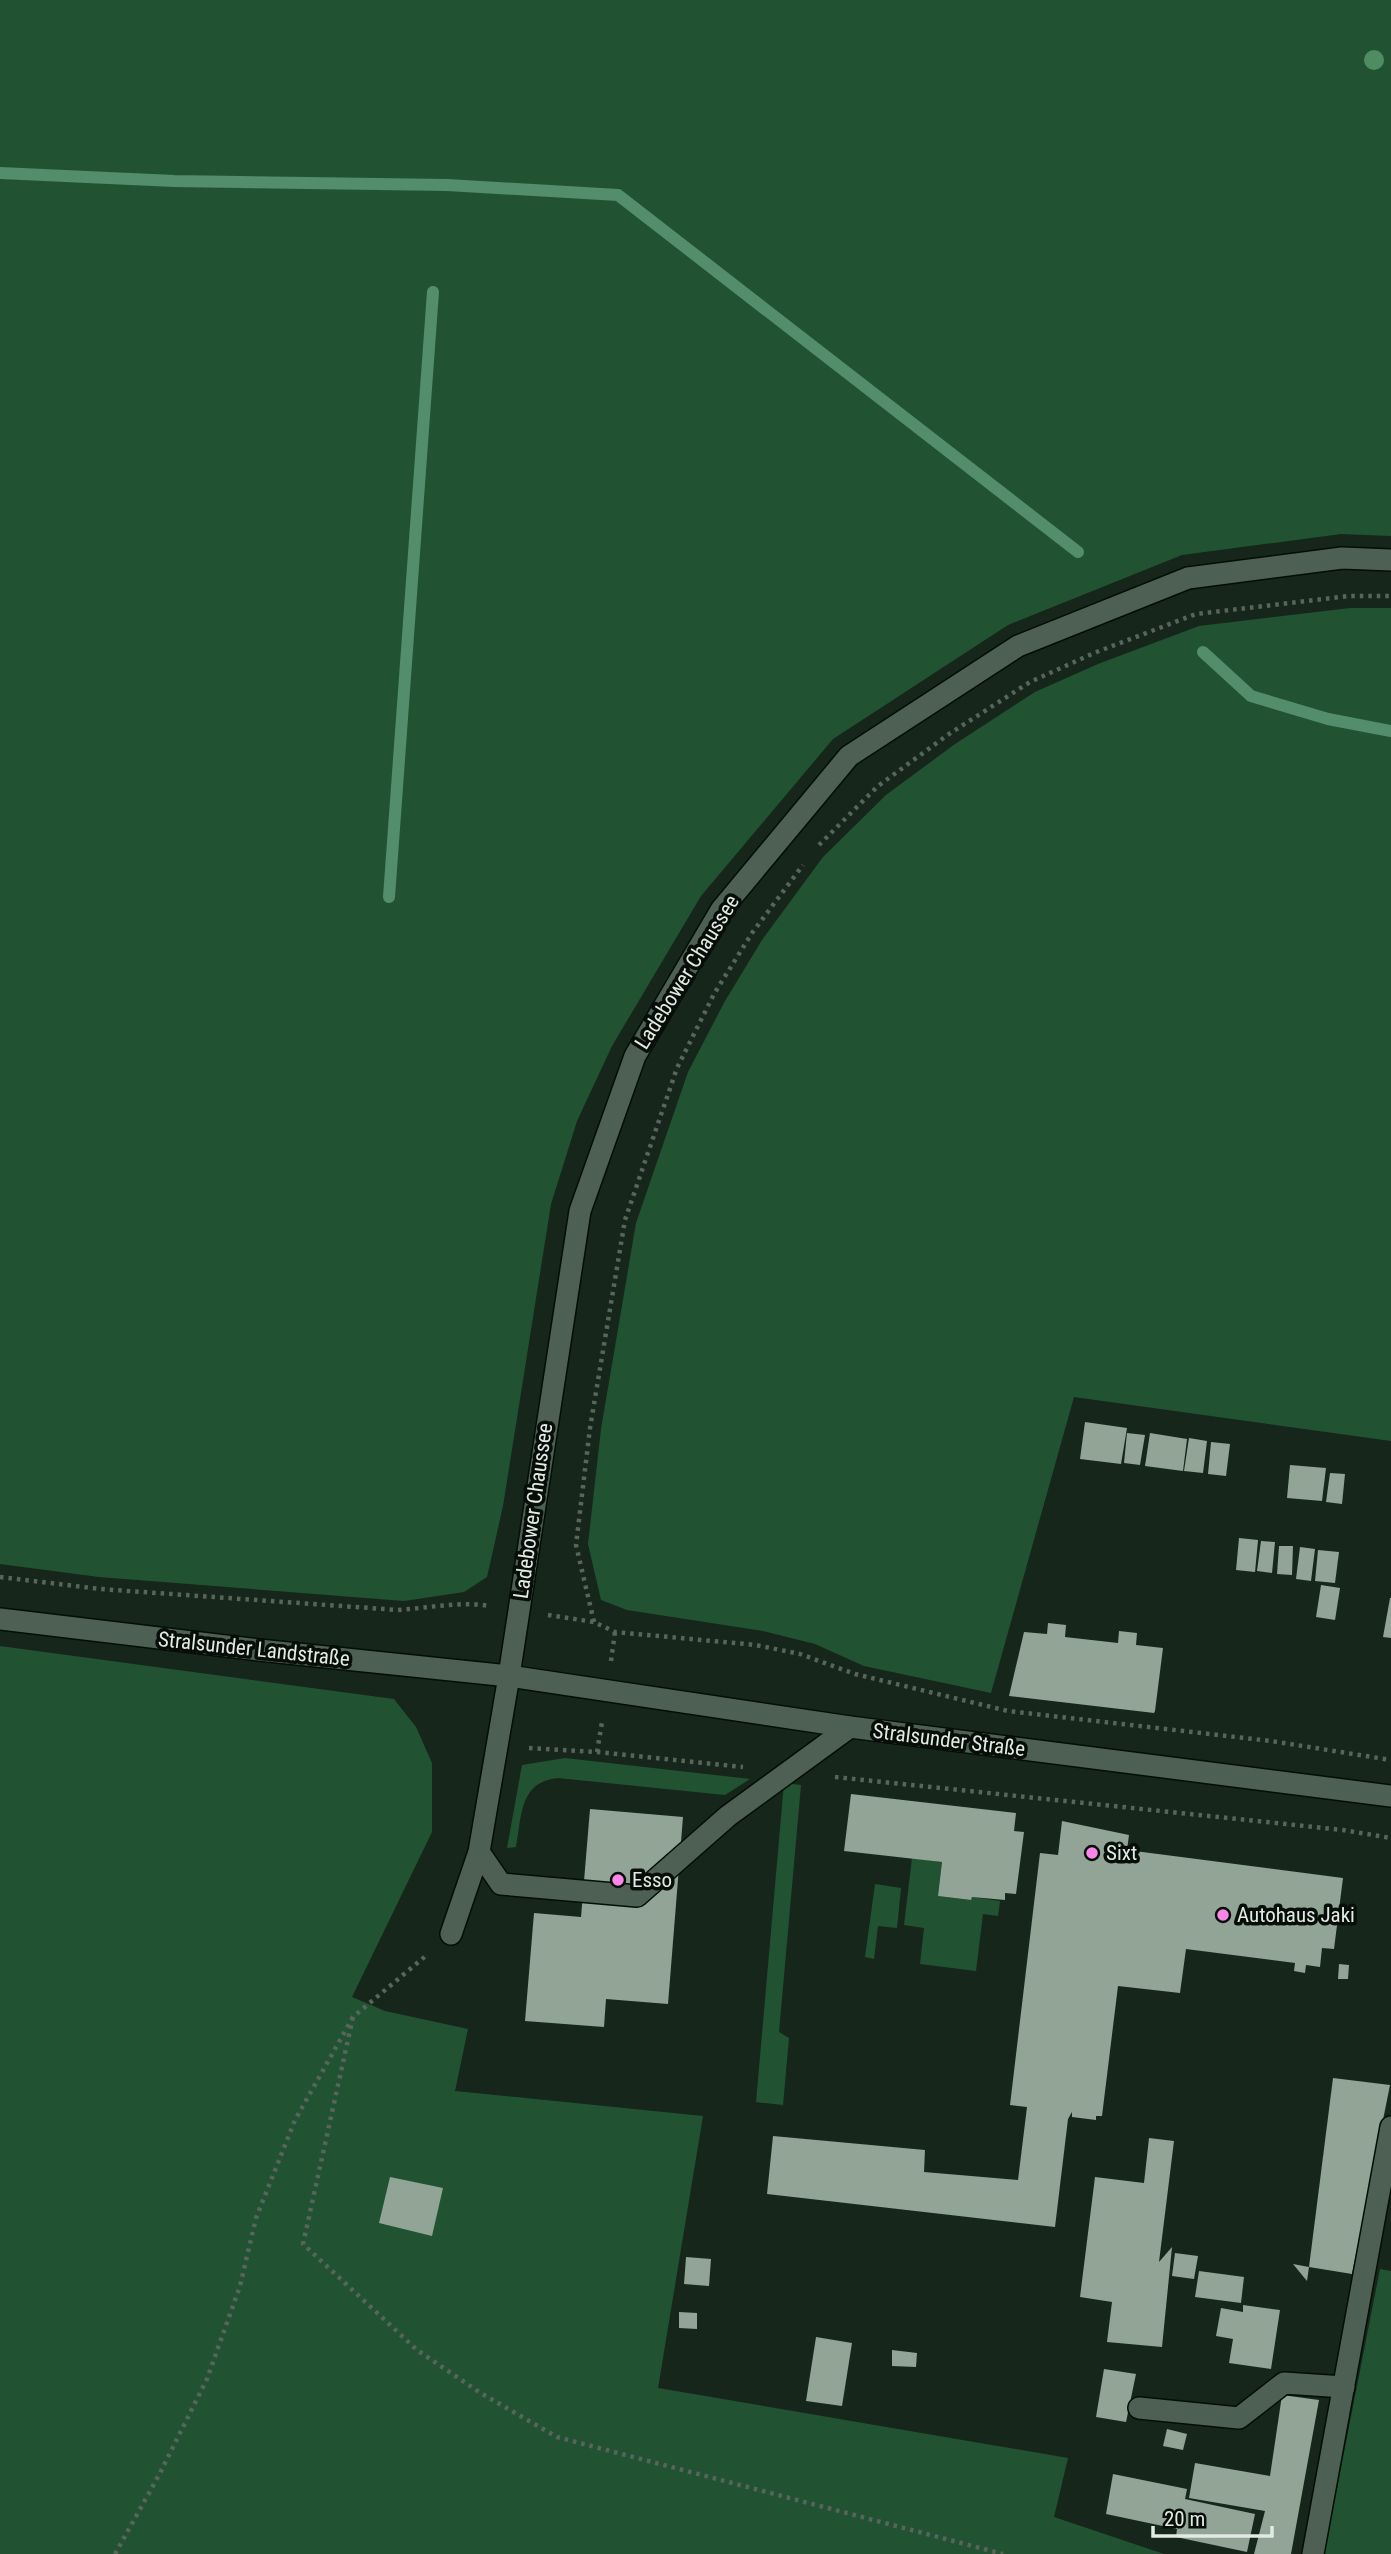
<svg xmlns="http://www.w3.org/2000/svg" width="1391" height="2554" viewBox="0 0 1391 2554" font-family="'Roboto Condensed',sans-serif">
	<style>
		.green { fill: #215333 }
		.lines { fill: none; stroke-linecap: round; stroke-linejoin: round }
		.stream { stroke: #538d6b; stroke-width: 12 }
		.building { fill: #91a496 }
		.service-casing { stroke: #030e06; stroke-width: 24 }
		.minor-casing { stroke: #030e06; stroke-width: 24 }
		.tertiary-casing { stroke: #030e06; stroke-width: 24 }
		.secondary-casing { stroke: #030e06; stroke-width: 24 }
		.path { stroke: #58655c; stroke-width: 4.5; stroke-dasharray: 3.5 5; stroke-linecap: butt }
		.service { stroke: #4e5f53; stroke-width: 21 }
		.minor { stroke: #4e5f53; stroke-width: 21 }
		.tertiary { stroke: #4e5f53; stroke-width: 21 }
		.secondary { stroke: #4e5f53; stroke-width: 21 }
		.tree { fill: #4f8c62 }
		.poi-dot { fill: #fa87e8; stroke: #070d08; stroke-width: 2.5 }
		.labels { text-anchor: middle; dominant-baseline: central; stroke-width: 7; stroke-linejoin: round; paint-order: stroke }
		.street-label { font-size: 21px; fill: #e1eae3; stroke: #070d08 }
		.poi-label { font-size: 21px; fill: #e1eae3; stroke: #070d08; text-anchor: start }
	</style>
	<rect width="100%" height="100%" fill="#17261b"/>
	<g class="green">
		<polygon points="0,0 1391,0 1391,536 1341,534 1182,555 1008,625 833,739 701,896 612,1046 577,1121 551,1204 503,1506 487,1577 464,1592 404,1601 99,1577 0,1564"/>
		<polygon points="1350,608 1391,608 1391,1441 1074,1397 991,1693 864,1666 815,1644 763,1631 627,1610 601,1600 588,1544 601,1429 636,1223 688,1072 725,1001 762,940 823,857 886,795 955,744 1035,692 1098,664 1199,626"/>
		<polygon points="0,1646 394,1699 416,1727 432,1763 432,1832 352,1997 385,2011 468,2029 455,2091 703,2116 658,2388 1068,2458 1054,2517 1164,2554 0,2554"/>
		<path d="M565 1758 750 1779 725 1795 558 1778C519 1782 522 1816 516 1847L507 1848 522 1765Z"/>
		<polygon points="784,1783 801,1785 779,2032 789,2038 783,2105 756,2102"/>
		<polygon points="912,1858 942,1862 938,1896 970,1900 972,1897 1000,1901 998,1916 983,1914 976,1971 920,1964 924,1928 904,1925"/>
		<polygon points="875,1884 901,1888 897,1928 878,1926 874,1959 865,1957"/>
		<polygon points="1380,2269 1391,2271 1391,2554 1324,2554"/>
	</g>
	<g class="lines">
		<g class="stream">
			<polyline points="0,173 174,181 447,185 618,195 1078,552"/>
			<polyline points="1203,652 1251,696 1328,719 1391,731"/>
			<polyline points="389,897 433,292"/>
		</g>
	</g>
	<g class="building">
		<polygon points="1085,1422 1127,1428 1121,1464 1080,1459"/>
		<polygon points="1127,1433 1145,1435 1140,1465 1124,1463"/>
		<polygon points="1150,1433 1187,1439 1183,1471 1145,1466"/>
		<polygon points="1189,1438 1207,1441 1203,1473 1184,1471"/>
		<polygon points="1211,1442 1230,1444 1226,1476 1208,1474"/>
		<polygon points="1290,1465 1326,1468 1322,1501 1287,1498"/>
		<polygon points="1330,1473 1345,1474 1342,1504 1326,1502"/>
		<polygon points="1239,1538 1258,1540 1255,1572 1236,1570"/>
		<polygon points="1261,1541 1275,1542 1272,1573 1257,1571"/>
		<polygon points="1279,1546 1293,1546 1292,1575 1277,1574"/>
		<polygon points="1300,1547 1315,1549 1311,1581 1296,1579"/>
		<polygon points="1318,1550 1339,1552 1335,1583 1315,1581"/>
		<polygon points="1321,1585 1340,1588 1335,1620 1316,1617"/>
		<polygon points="1390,1598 1391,1598 1391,1638 1383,1637"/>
		<polygon points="1048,1623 1066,1625 1065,1637 1118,1643 1119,1631 1137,1633 1136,1645 1163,1648 1155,1711 1154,1713 1009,1696 1024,1632 1047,1634"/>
		<polygon points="851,1794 1016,1813 1014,1831 1024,1832 1016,1894 1005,1893 1005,1900 972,1897 971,1900 938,1896 942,1862 844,1851"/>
		<polygon points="590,1809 683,1817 668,2004 606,1999 604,2027 525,2021 534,1913 581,1917"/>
		<polygon points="1062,1821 1129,1835 1127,1850 1343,1878 1334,1949 1322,1948 1320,1967 1306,1965 1305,1973 1294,1971 1295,1963 1186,1949 1180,1993 1118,1986 1102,2116 1096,2116 1096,2120 1072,2117 1072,2112 1068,2119 1055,2227 767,2194 773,2136 925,2150 924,2172 1018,2180 1027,2107 1010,2105 1040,1853 1058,1855"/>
		<polygon points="1339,1964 1349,1965 1348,1979 1338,1979"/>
		<polygon points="1333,2078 1390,2085 1352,2274 1309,2267"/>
		<polygon points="1149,2138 1174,2141 1159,2262 1172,2247 1162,2347 1107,2342 1112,2302 1080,2297 1095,2177 1144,2183"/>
		<polygon points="390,2177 443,2188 432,2236 379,2223"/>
		<polygon points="1175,2253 1198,2256 1194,2279 1172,2276"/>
		<polygon points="686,2257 711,2259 709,2286 684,2284"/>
		<polygon points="1293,2264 1309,2267 1307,2281"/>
		<polygon points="1199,2271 1244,2277 1241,2303 1195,2297"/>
		<polygon points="1243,2305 1280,2310 1271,2369 1229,2363 1233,2339 1216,2336 1221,2308 1243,2312"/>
		<polygon points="679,2312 697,2313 697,2329 679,2328"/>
		<polygon points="816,2337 852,2343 842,2406 806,2401"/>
		<polygon points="892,2350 917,2353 916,2367 892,2366"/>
		<polygon points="1104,2369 1136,2374 1126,2422 1096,2417"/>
		<polygon points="1282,2395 1319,2400 1291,2554 1254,2554 1265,2511 1189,2498 1195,2463 1270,2476"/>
		<polygon points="1167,2429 1187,2434 1183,2450 1163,2446"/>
		<polygon points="1113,2474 1187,2489 1185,2499 1255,2514 1247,2552 1176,2537 1177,2529 1106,2514"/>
	</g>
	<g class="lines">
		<g class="service-casing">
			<g id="service">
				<polyline points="479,1852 501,1884 637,1896 728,1816 850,1727"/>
				<polyline points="1139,2408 1239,2418 1284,2383 1344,2387"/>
				<polyline points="1313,2554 1391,2127"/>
			</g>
		</g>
		<g class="minor-casing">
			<polyline id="minor" points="451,1934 479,1852 509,1676"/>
		</g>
		<g class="tertiary-casing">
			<polyline id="tertiary" points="509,1676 580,1211 635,1056 721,910 849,756 1018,646 1188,578 1342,558 1391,560"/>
		</g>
		<g class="secondary-casing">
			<polyline id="secondary" points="0,1619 259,1650 509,1676 850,1727 1391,1796"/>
		</g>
		<g class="path">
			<polyline points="819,845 878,786 949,734 1030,682 1094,653 1196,614 1349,596 1391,596"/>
			<path d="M0 1577 100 1589 398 1610C429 1608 460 1601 490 1606"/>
			<polyline points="548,1615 594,1622 615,1632 756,1645 800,1654 855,1674 1008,1711 1271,1741 1391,1760"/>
			<polyline points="594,1622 576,1545 590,1428 625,1220 677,1068 714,994 752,933 803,865"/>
			<polyline points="611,1661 615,1632"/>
			<polyline points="529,1748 597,1752 743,1767"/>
			<polyline points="597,1752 602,1722"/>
			<polyline points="835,1777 1343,1830 1391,1838"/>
			<polyline points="353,2017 303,2244 417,2350 479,2392 557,2437 1003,2554"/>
			<polyline points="115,2554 159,2475 207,2379 240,2286 256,2218 295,2120 353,2017 428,1954"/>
		</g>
		<use href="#service" class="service"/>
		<use href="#minor" class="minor"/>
		<use href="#tertiary" class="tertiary"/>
		<use href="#secondary" class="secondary"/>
	</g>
	<circle class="tree" cx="1374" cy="60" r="10"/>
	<g class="poi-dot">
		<circle cx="1092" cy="1853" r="7"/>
		<circle cx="618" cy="1880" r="7"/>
		<circle cx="1223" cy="1915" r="7"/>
	</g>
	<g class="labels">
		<g class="street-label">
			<text transform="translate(687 972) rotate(-58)">Ladebower Chaussee</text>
			<text transform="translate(533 1511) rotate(-82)">Ladebower Chaussee</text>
			<text transform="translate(254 1649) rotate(6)">Stralsunder Landstraße</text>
			<text transform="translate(949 1740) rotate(7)">Stralsunder Straße</text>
		</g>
		<g class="poi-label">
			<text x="1106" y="1853">Sixt</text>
			<text x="632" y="1880">Esso</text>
			<text x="1237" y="1915">Autohaus Jaki</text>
		</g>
	</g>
	<path d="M1153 2526v10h119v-10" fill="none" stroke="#e1eae3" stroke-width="3.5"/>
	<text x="1164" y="2526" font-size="21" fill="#e1eae3" stroke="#070d08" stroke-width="5" paint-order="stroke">20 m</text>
</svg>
